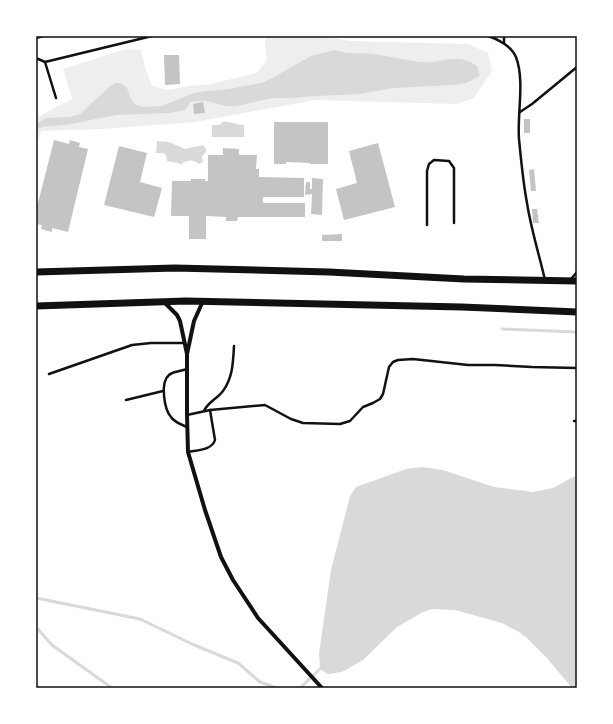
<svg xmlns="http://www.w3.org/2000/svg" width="613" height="724" viewBox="0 0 613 724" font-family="Bitter,serif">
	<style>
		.green { fill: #eee }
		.water { fill: #d9d9d9 }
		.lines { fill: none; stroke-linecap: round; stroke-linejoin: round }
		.stream { stroke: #d9d9d9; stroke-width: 3 }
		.building { fill: #c4c4c4 }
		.service { stroke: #111; stroke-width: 2.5 }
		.minor { stroke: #111; stroke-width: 4 }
		.primary { stroke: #111; stroke-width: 7 }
		.neatline { fill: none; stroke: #111; stroke-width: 1.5 }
	</style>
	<rect width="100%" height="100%" fill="#fff"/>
	<polygon class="green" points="266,36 320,36 351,41 468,44 488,53 492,71 474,98 456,104 315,100 195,122 104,129 41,131 36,150 36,118 72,99 63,69 126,49 141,50 145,67 152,86 167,90 190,86 211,84 257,73 267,60 265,44"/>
	<g class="water">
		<path d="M334 50C339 51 345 53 350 53 358 54 366 53 374 54 391 56 407 61 423 62 445 64 455 51 477 66L480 76 466 83 454 85 394 88 359 94 317 96 292 98H273L236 106H226L207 101H198L191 102 185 110 169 113 116 115 71 124 42 127 36 130V124L46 118 70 117 80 114 109 87 116 83H121L127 88 131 99 136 105 144 107 162 106 191 94 199 92 230 89 265 82 311 56Z"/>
		<path d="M223 122C230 121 236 125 244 125V137H212V125H219Z"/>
		<path d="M157 141 169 142 185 149 203 145 206 149V152L202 156 203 162 199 164C193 159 189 160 182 163V165L178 163 167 161 166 155 163 153H156Z"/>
		<polygon points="422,467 443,470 494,487 533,492 553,488 577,475 577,688 572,688 547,658 527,638 519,632 502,623 455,610 432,609 423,612 397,627 363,660 342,672 328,674 320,669 319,653 331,570 350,496 356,487 406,469"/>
	</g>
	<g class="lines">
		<g class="stream">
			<polyline points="502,329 577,332"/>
			<polyline points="36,598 140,619 192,644 238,663 260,682 277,688"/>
			<polyline points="36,627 52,645 112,688"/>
			<polyline points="300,688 320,669"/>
		</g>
	</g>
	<g class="building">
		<polygon points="164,55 179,55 180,84 165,85"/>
		<polygon points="203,102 205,113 194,114 193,104"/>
		<rect x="524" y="119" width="6" height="14"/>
		<polygon points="274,122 328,122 328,164 310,164 310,163 286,162 286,164 274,164"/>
		<polygon points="54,140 69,144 70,140 80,143 79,147 88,149 68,232 52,228 52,232 41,229 42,225 36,224 36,211"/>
		<polygon points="378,143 395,207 344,220 336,189 357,183 349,151"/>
		<polygon points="119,146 147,153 140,182 162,188 154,217 104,205"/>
		<polygon points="223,148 239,149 239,155 257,155 256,169 259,169 259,177 304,178 304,197 263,197 263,203 305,203 305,217 238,217 237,221 226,221 226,217 206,216 206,239 189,239 189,216 171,216 172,181 191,181 191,179 205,179 205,181 208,181 208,155 223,155"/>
		<polygon points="534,169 536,191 531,191 529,170"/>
		<polygon points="312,178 323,179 322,215 311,214 312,194 305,195 306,182 310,182 310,189 312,189"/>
		<polygon points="532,209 537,209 539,223 533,223"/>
		<polygon points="342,234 342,241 322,241 322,235"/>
	</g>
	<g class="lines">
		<g class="service">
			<path d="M488 36C498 39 511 46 516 57 525 81 517 114 519 139 521 160 523 182 527 203 531 229 539 254 545 280"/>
			<polyline points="36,38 43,36"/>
			<polyline points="504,43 504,36"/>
			<polyline points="36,58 45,62 56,98"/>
			<polyline points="45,62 152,36"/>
			<polyline points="520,112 532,104 577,67"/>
			<polyline points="427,225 427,171 429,164 434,160 449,161 454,168 454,223"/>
			<polyline points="571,279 577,272"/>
			<polyline points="49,374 132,345 151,343 184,343"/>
			<polyline points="126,400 163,391"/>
			<path d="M204 411C208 402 217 399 223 391 233 377 233 362 234 346"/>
			<polyline points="187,415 210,410 265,405 291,419 303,423 340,424 350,421 363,407 373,403 380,399 383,394 389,367 393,362 398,360 413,359 468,365 495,365 532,367 577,368"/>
			<polyline points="574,421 577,421"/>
			<path d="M187 427C182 425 174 422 171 417 164 409 160 382 169 375 173 371 182 371 187 369"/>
			<path d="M188 452C198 450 212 450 215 440L210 410"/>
		</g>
		<g class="minor">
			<polyline points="203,301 194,321 187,354 187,415 188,452 205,510 221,557 233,580 258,618 322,688"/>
			<polyline points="164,302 177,315 180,321 187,354"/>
		</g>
		<g class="primary">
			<polyline points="36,272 175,268 329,272 464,279 577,281"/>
			<polyline points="36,306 186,301 462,307 577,312"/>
		</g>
	</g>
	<rect width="613" height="724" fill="none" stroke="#ffffff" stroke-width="74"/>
	<rect x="37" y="37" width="539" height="650" class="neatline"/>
</svg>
